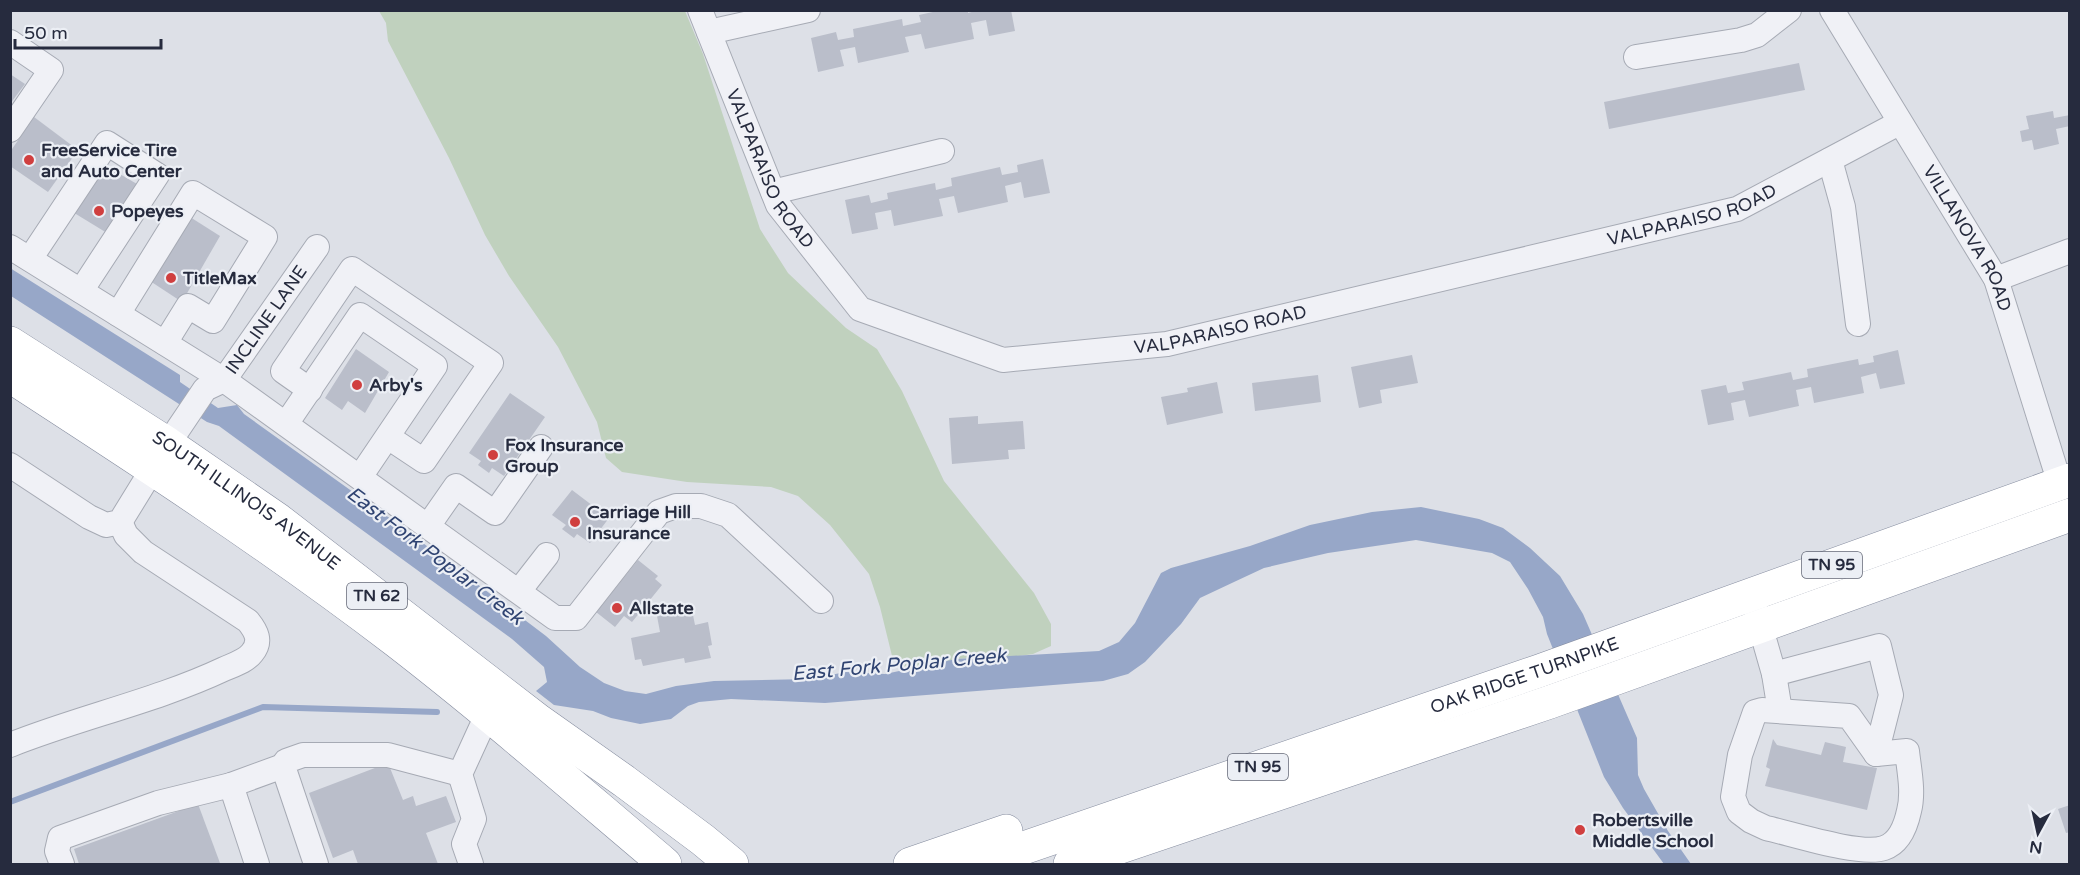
<svg xmlns="http://www.w3.org/2000/svg" width="2080" height="875" viewBox="0 0 2080 875" font-family="'Varela Round',sans-serif">
	<style>
		.green { fill: #c0d1be }
		.water { fill: #97a7c8 }
		.lines { fill: none; stroke-linecap: round; stroke-linejoin: round }
		.stream { stroke: #97a7c8; stroke-width: 6 }
		.building { fill: #babeca }
		.minor-casing { stroke: #a6aab4; stroke-width: 26 }
		.highway-casing { stroke: #848b9e; stroke-width: 34 }
		.minor { stroke: #f0f1f6; stroke-width: 24 }
		.highway { stroke: #fff; stroke-width: 33 }
		.poi-dot { fill: #d03f3f; stroke: #eceff5; stroke-width: 2 }
		.labels { text-anchor: middle; dominant-baseline: central; stroke-width: 4.5; stroke-linejoin: round; paint-order: stroke }
		.shield { fill: #eceff5; stroke: #616675; stroke-width: 1.5 }
		.shield-label { font-size: 16px; font-weight: bold; fill: #262b3e }
		.poi-label { font-size: 18px; font-weight: bold; fill: #262b3e; stroke: #eceff5; text-anchor: start }
		.street-label { font-size: 18px; fill: #262b3e; stroke: #eceff5 }
		.water-label { font-size: 20px; font-style: italic; fill: #304472; stroke: #eceff5 }
	</style>
	<rect width="100%" height="100%" fill="#dde0e7"/>
	<polygon class="green" points="379,11 685,11 703,54 760,229 788,273 846,328 877,349 902,391 944,481 1034,593 1051,624 1051,646 1033,654 1007,658 990,657 956,659 931,666 906,668 893,660 880,607 869,574 830,525 798,496 771,487 687,482 622,472 606,458 597,422 558,347 509,276 485,235 449,158 388,41 386,23"/>
	<polygon class="water" points="10,268 180,375 180,382 218,408 237,405 244,414 395,522 546,636 580,667 604,683 625,691 646,694 676,686 714,681 809,679 846,672 885,674 956,659 1099,651 1119,642 1135,623 1161,573 1171,568 1250,546 1310,525 1372,512 1421,507 1479,519 1503,528 1530,548 1560,576 1583,614 1637,738 1638,775 1644,789 1668,831 1691,864 1664,864 1623,808 1604,777 1547,634 1543,617 1528,589 1510,562 1492,553 1416,540 1328,553 1264,568 1234,582 1200,598 1181,624 1145,662 1128,674 1103,681 825,703 731,699 699,702 688,706 671,719 640,724 611,718 593,711 554,705 536,691 547,682 544,667 512,639 219,426 207,422 11,296"/>
	<g class="lines">
		<polyline class="stream" points="10,802 263,707 437,712"/>
	</g>
	<g class="building">
		<polygon points="942,10 968,10 968,13 979,10 1011,10 1015,31 989,36 986,20 971,23 974,39 925,49 921,34 905,37 909,52 858,63 855,47 840,50 844,66 818,72 811,38 836,32 838,40 854,37 853,29 902,19 903,26 921,22 919,15"/>
		<polygon points="1799,63 1805,90 1609,129 1604,102"/>
		<polygon points="10,74 25,84 10,104"/>
		<polygon points="2053,111 2054,118 2070,115 2070,126 2056,129 2059,144 2034,150 2032,140 2022,142 2020,131 2029,129 2026,116"/>
		<polygon points="34,117 78,150 48,192 10,166 10,152"/>
		<polygon points="1043,159 1050,193 1024,198 1021,182 1005,186 1008,202 958,213 954,196 939,199 943,216 894,226 891,210 875,213 878,229 852,234 845,200 869,195 871,203 888,199 887,193 935,183 936,190 952,186 951,178 1000,167 1002,175 1018,172 1017,165"/>
		<polygon points="99,162 137,184 107,233 71,211"/>
		<polygon points="190,217 220,236 182,302 150,281"/>
		<polygon points="356,349 389,372 365,413 348,401 342,410 325,398"/>
		<polygon points="1898,350 1905,384 1880,389 1876,373 1861,377 1864,393 1814,403 1811,387 1796,390 1799,406 1749,417 1745,400 1731,403 1734,420 1708,425 1701,390 1726,385 1728,393 1744,390 1742,382 1791,372 1793,380 1808,377 1807,369 1858,359 1859,365 1874,362 1873,356"/>
		<polygon points="1412,355 1418,383 1380,390 1382,403 1359,408 1351,367"/>
		<polygon points="1318,375 1321,402 1255,411 1252,383"/>
		<polygon points="1217,382 1223,413 1167,425 1161,397 1188,392 1187,388"/>
		<polygon points="510,393 545,417 504,476 492,468 489,473 478,465 481,461 469,453"/>
		<polygon points="978,416 978,424 1023,421 1025,449 1008,450 1009,459 952,464 949,418"/>
		<polygon points="572,490 609,518 590,543 577,534 574,538 562,529 566,525 552,515"/>
		<polygon points="638,560 658,576 655,579 662,585 632,622 624,616 615,627 596,612"/>
		<polygon points="692,610 695,625 708,622 712,645 708,646 711,658 685,663 684,658 643,666 641,659 635,660 631,638 660,632 657,616"/>
		<polygon points="1773,739 1777,745 1821,755 1825,742 1846,747 1843,762 1877,768 1867,810 1765,786 1770,769 1766,767"/>
		<polygon points="388,763 403,800 413,796 416,806 446,796 456,822 426,833 438,864 358,864 353,850 333,858 309,793"/>
		<polygon points="198,804 220,863 79,864 74,849"/>
		<polygon points="2070,805 2070,832 2066,833 2058,809"/>
	</g>
	<g class="lines">
		<g class="minor-casing">
			<g id="minor">
				<path id="s1" d="M700 10 778 205 860 309 1003 360 1167 344 1737 209 1899 123"/>
				<path id="s2" d="M1832 10 1996 279 2060 484"/>
				<polyline points="709,32 808,10"/>
				<polyline points="10,42 51,70 10,130"/>
				<polyline points="1636,57 1741,40 1757,35 1789,10"/>
				<polyline points="1830,160 1843,207 1858,324"/>
				<polyline points="773,192 942,151"/>
				<polyline points="10,247 224,380 555,618 576,618 659,512 676,506 701,506 728,515 821,601"/>
				<polyline points="30,259 107,143 157,175 81,291"/>
				<polyline points="1996,279 2070,251"/>
				<polyline points="118,314 193,193 265,237 213,321 188,306 165,343"/>
				<polyline points="310,390 283,371 352,269 491,363 424,461 388,437"/>
				<polyline points="286,424 360,315 435,366 360,477"/>
				<path id="s3" d="M10 465 89 517 106 525 120 522 168 444 205 389 224 380 317 247"/>
				<polyline points="428,526 456,486 495,513 541,447"/>
				<polyline points="519,591 547,555"/>
				<polyline points="1756,611 1774,674 1780,711"/>
				<polyline points="1774,674 1879,646 1891,695 1876,754"/>
				<path d="M1762 710 1849 716 1876 754 1907 751C1909 770 1914 792 1909 811 1906 825 1899 843 1884 848 1860 856 1793 834 1766 828L1751 821 1739 812 1733 797 1740 755 1755 712Z"/>
				<path d="M10 745C80 717 156 701 224 669 233 665 246 661 252 653 262 641 256 631 248 621L143 552 126 535 120 522"/>
				<polyline points="231,785 257,864"/>
				<polyline points="62,864 57,851 60,838 158,803 231,785 283,766"/>
				<polyline points="316,864 283,766 286,761 303,755 388,755 460,774"/>
				<polyline points="471,864 464,844 474,819 460,774 487,715"/>
			</g>
		</g>
		<g class="highway-casing">
			<g id="highway">
				<path id="s4" d="M10 343 168 444 277 519 539 721 624 781 703 840 732 864"/>
				<path d="M10 376C141 461 272 546 396 641 488 712 576 789 665 864"/>
				<polyline points="910,864 1006,831"/>
				<path id="s5" d="M977 864 1539 671 2070 480"/>
				<polyline points="1070,864 1550,702 2070,515"/>
			</g>
		</g>
		<use href="#minor" class="minor"/>
		<use href="#highway" class="highway"/>
	</g>
	<g class="poi-dot">
		<circle cx="29" cy="160" r="6"/>
		<circle cx="99" cy="211" r="6"/>
		<circle cx="171" cy="278" r="6"/>
		<circle cx="357" cy="385" r="6"/>
		<circle cx="493" cy="455" r="6"/>
		<circle cx="575" cy="522" r="6"/>
		<circle cx="617" cy="608" r="6"/>
		<circle cx="1580" cy="830" r="6"/>
	</g>
	<g class="labels">
		<g class="shield">
			<rect x="1802" y="552" width="60" height="26" rx="4.5"/>
			<rect x="347" y="583" width="60" height="26" rx="4.5"/>
			<rect x="1228" y="754" width="60" height="26" rx="4.5"/>
		</g>
		<g class="shield-label">
			<text x="1832" y="565">TN 95</text>
			<text x="377" y="596">TN 62</text>
			<text x="1258" y="767">TN 95</text>
		</g>
		<g class="poi-label">
			<text x="41" y="150">FreeService Tire<tspan x="41" dy="21">and Auto Center</tspan></text>
			<text x="111" y="211">Popeyes</text>
			<text x="183" y="278">TitleMax</text>
			<text x="369" y="385">Arby's</text>
			<text x="505" y="445">Fox Insurance<tspan x="505" dy="21">Group</tspan></text>
			<text x="587" y="512">Carriage Hill<tspan x="587" dy="21">Insurance</tspan></text>
			<text x="629" y="608">Allstate</text>
			<text x="1592" y="820">Robertsville<tspan x="1592" dy="21">Middle School</tspan></text>
		</g>
		<g class="street-label">
			<text stroke="none"><textPath href="#s1" startOffset="174">VALPARAISO ROAD</textPath></text>
			<text stroke="none"><textPath href="#s1" startOffset="1200">VALPARAISO ROAD</textPath></text>
			<text stroke="none"><textPath href="#s2" startOffset="266">VILLANOVA ROAD</textPath></text>
			<text stroke="none"><textPath href="#s3" startOffset="380">INCLINE LANE</textPath></text>
			<text stroke="none"><textPath href="#s1" startOffset="714">VALPARAISO ROAD</textPath></text>
			<text stroke="none"><textPath href="#s4" startOffset="284">SOUTH ILLINOIS AVENUE</textPath></text>
			<text stroke="none"><textPath href="#s5" startOffset="579">OAK RIDGE TURNPIKE</textPath></text>
		</g>
		<g class="water-label">
			<text transform="translate(435 556) rotate(37)">East Fork Poplar Creek</text>
			<text transform="translate(899 665) rotate(-5)">East Fork Poplar Creek</text>
		</g>
	</g>
	<rect width="2080" height="875" fill="none" stroke="#262b3e" stroke-width="24"/>
	<g transform="translate(2038 833) rotate(188)" stroke="#eceff5" stroke-width="4.5" paint-order="stroke">
	<path d="M0-4.5L10 22L0 15L-10 22Z" fill="#262b3e"/>
	<text y="-9" font-size="16" font-weight="bold" text-anchor="middle" fill="#262b3e">N</text>
	</g>
	<path d="M15 39v9h146v-9" fill="none" stroke="#262b3e" stroke-width="3"/>
	<text x="24" y="39" font-size="18" fill="#262b3e" stroke="#eceff5" stroke-width="4.5" paint-order="stroke">50 m</text>
</svg>
